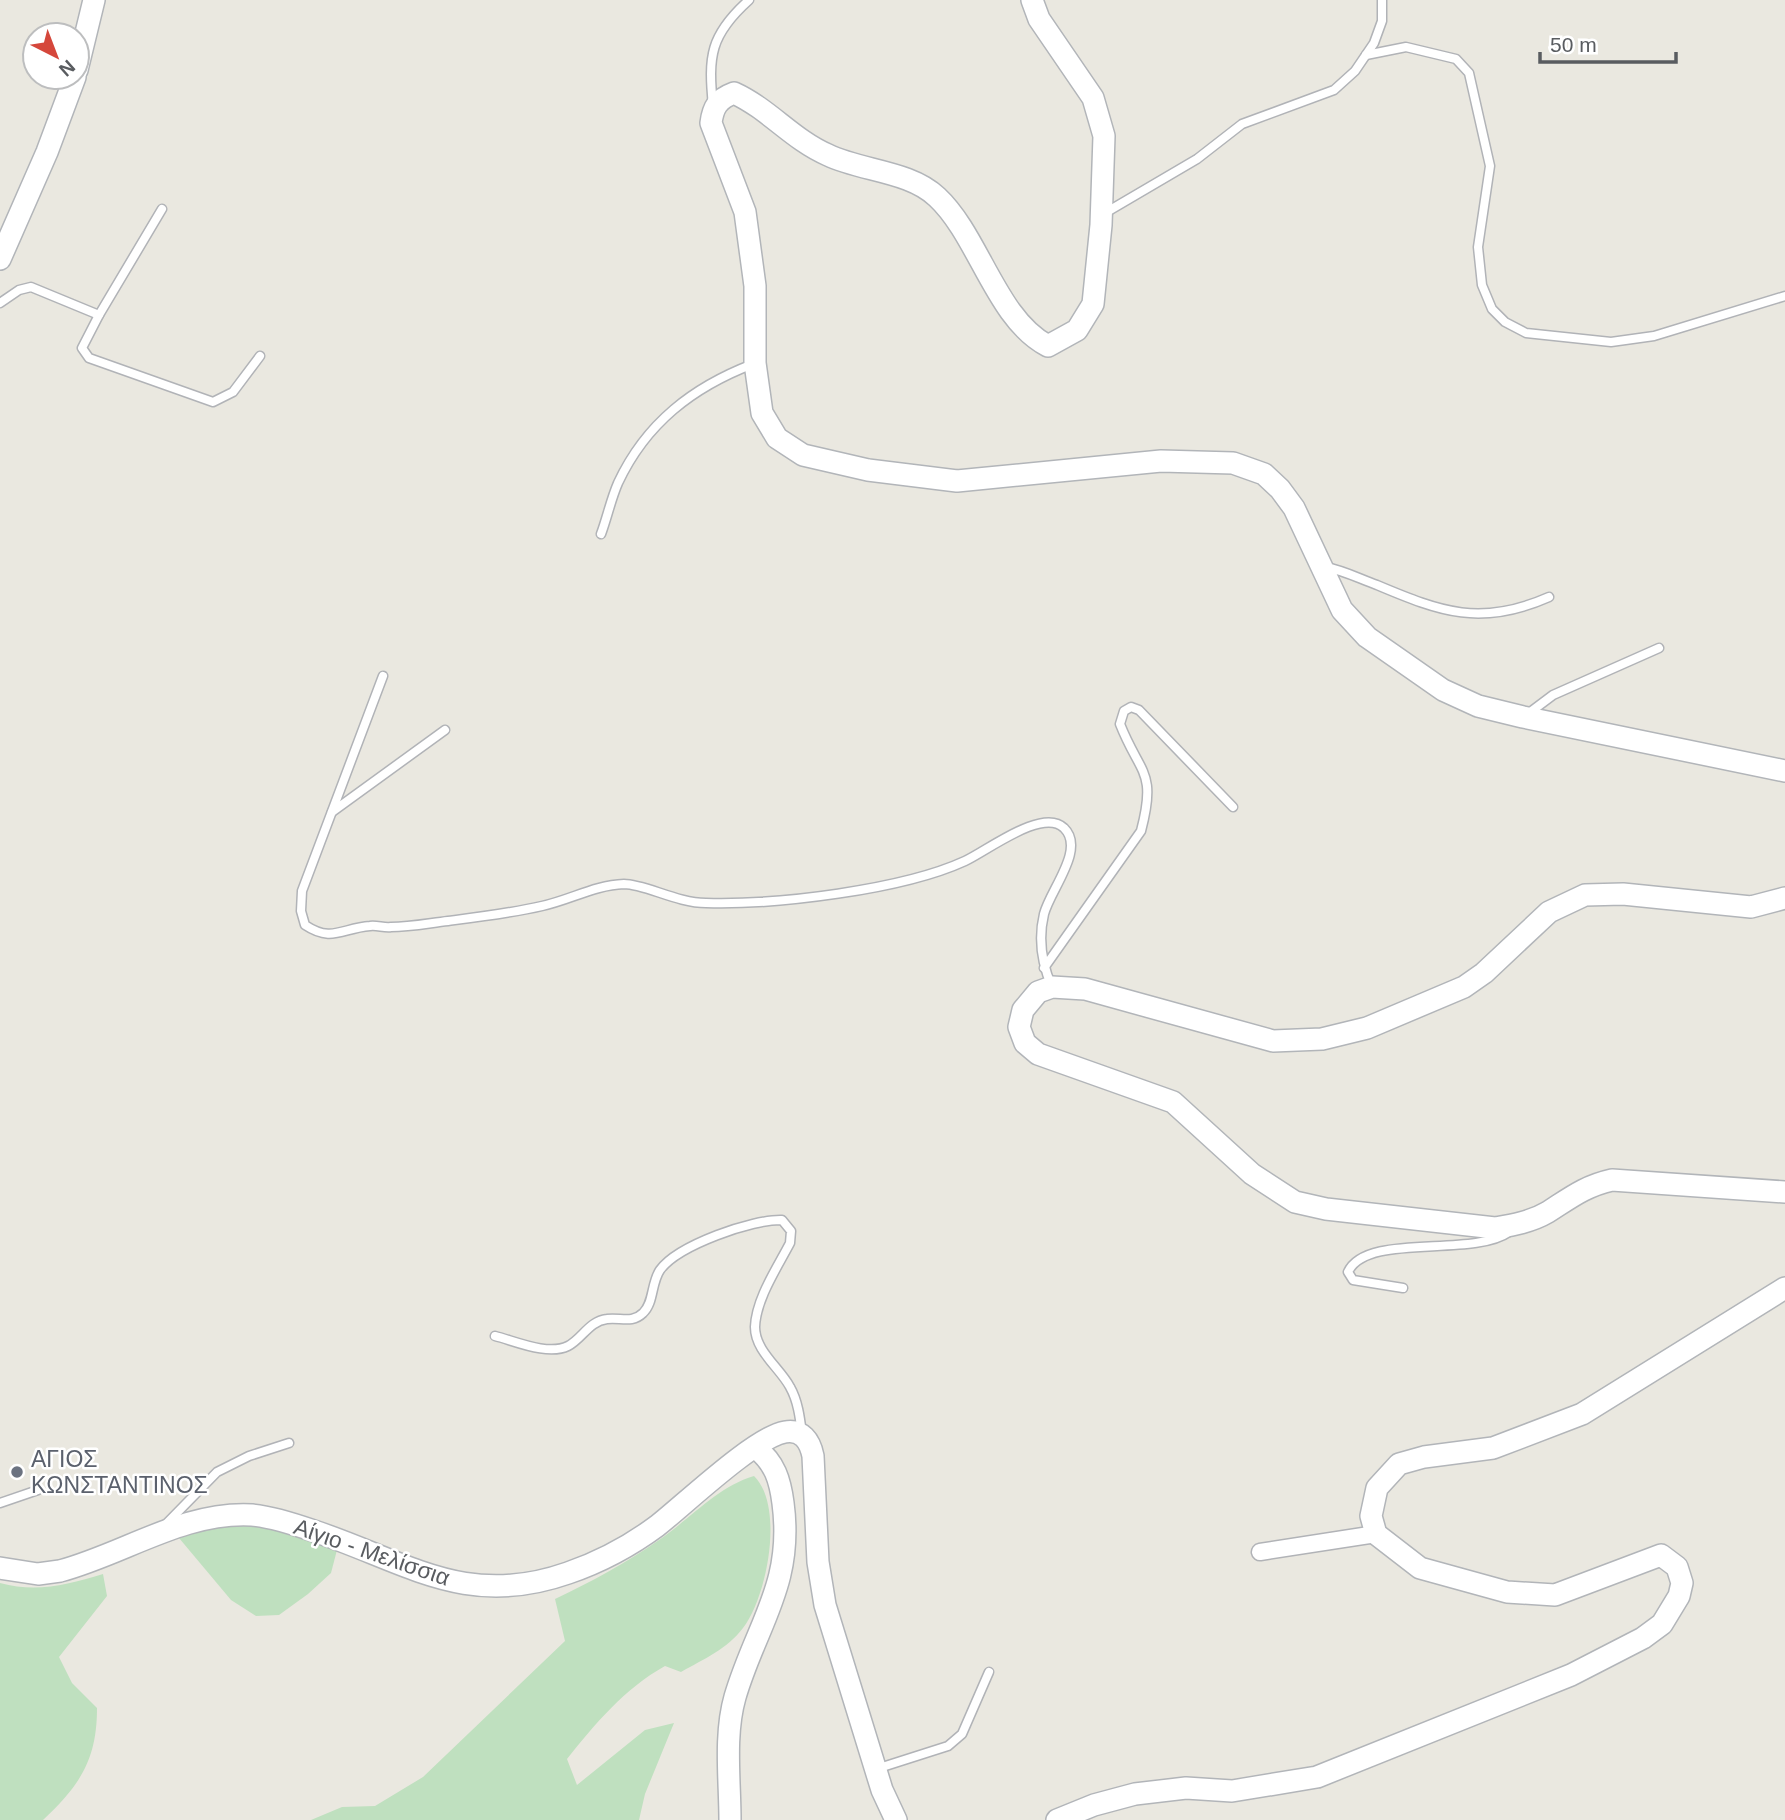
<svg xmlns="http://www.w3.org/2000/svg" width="1785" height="1820" viewBox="0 0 1785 1820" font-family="Helvetica,sans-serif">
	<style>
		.green { fill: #bfe0bf }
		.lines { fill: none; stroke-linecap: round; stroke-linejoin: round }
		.lane-casing { stroke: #b1b3b7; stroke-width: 11 }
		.street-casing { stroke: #b1b3b7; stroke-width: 19 }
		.secondary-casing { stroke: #b2b5b9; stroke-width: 24 }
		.lane { stroke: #fff; stroke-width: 8 }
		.street { stroke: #fff; stroke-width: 16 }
		.secondary { stroke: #fff; stroke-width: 21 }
		.worship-dot { fill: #6b7280; stroke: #fff; stroke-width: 2.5 }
		.labels { text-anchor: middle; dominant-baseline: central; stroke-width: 5; stroke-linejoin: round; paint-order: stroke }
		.worship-label { font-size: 23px; fill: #5b616d; stroke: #fff; text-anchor: start }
		.street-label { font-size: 23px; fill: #595c60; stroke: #fff }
	</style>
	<rect width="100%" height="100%" fill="#eae8e0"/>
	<g class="green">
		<path d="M754 1476C785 1506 767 1597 743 1628 727 1649 704 1659 681 1672L665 1666C624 1689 596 1723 567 1759L577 1785 645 1730 674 1723 645 1794 639 1820H311L342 1807 375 1806 423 1777 565 1641 555 1599C591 1582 626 1563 659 1540 690 1519 717 1487 754 1476Z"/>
		<polygon points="228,1521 288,1532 337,1550 331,1573 308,1594 279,1615 256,1616 231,1600 179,1538 198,1527"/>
		<path d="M103 1574 107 1596 59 1657 72 1683 97 1708C97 1760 80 1785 43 1820H0V1583C36 1593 67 1585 103 1574Z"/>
	</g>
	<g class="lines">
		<g class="lane-casing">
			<g id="lane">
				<polyline points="1366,55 1406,47 1456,59 1469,73 1490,166 1478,247 1482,285 1492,309 1505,322 1526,333 1611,342 1654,336 1785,296"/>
				<path d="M713 106C708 56 710 35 749 0"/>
				<polyline points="1105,213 1197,159 1242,124 1334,90 1355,71 1374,43 1382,21 1382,0"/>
				<polyline points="0,303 19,290 31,287 99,315 162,209"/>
				<polyline points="99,315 82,348 89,358 213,402 233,392 260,356"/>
				<path d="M601 534C607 518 611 499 618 483 646 423 693 387 753 364"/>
				<path d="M1325 567C1343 570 1360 579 1377 585 1441 612 1481 627 1549 597"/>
				<path d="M383 676 302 891 301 911 305 925C332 943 342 928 370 926 377 925 384 928 391 927 410 927 430 923 448 921 479 917 512 913 542 906 570 900 595 885 624 884 645 884 677 903 706 903 776 905 902 890 965 861 987 851 1043 807 1064 828 1086 849 1050 890 1044 914 1038 939 1042 964 1052 987"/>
				<polyline points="1525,716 1553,695 1659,648"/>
				<polyline points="332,812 445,730"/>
				<path d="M1044 968 1141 831C1157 770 1140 775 1120 724L1124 711 1131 707 1139 710 1233 807"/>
				<path d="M1403 1288 1353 1280 1348 1272C1366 1232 1472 1258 1509 1232"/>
				<path d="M495 1336C515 1341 548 1356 568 1346 582 1339 589 1321 607 1319 620 1317 632 1324 643 1313 654 1303 651 1283 660 1270 678 1245 753 1219 782 1220L791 1231 790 1243C777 1268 756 1299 755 1327 755 1351 780 1368 790 1387 798 1401 800 1418 802 1434"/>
				<polyline points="0,1503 38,1490"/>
				<polyline points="166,1524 217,1472 249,1456 289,1443"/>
				<polyline points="876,1769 948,1746 962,1734 989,1672"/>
			</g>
		</g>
		<g class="street-casing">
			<polyline id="street" points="1260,1552 1376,1534"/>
		</g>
		<g class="secondary-casing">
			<g id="secondary">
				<path d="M1032 0 1039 19 1093 98 1104 136 1101 225 1093 304 1077 330 1048 346C996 319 979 236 937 197 910 171 861 171 828 155 793 140 769 109 734 93 718 99 713 107 711 123L745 212 755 286V363L762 413 777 438 803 455 868 470 957 481 1161 461 1233 463 1264 474 1280 489 1294 508 1342 610 1367 637 1443 690 1478 706 1523 717 1785 771"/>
				<polyline points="77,70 94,0"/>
				<polyline points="0,259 47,152 75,77"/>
				<path d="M1785 898 1751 907 1623 894 1585 895 1549 912 1484 973 1464 987 1367 1028 1322 1039 1273 1041 1085 989 1052 987 1038 992 1023 1010 1019 1027 1025 1043 1038 1054 1173 1102 1252 1174 1295 1202 1326 1209 1495 1228C1513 1225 1531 1222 1548 1212 1570 1198 1585 1186 1612 1180L1785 1192"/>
				<path d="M0 1568 38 1574 60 1571C124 1554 184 1511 252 1515 273 1517 294 1524 314 1531 407 1562 466 1609 568 1573 600 1562 630 1546 657 1526 684 1505 755 1437 785 1432 802 1429 810 1441 813 1456L818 1562 825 1605 882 1790 896 1820"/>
				<path d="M730 1820C730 1781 724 1735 735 1697 756 1625 794 1585 783 1503 780 1480 775 1463 756 1448"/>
				<polyline points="1057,1820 1094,1805 1135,1794 1186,1788 1232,1791 1317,1777 1571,1675 1643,1638 1662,1624 1679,1596 1682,1583 1677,1567 1661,1555 1555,1595 1507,1592 1420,1568 1376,1534 1371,1516 1377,1488 1399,1464 1424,1457 1493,1448 1582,1414 1785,1288"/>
			</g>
		</g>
		<use href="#lane" class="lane"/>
		<use href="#street" class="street"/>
		<use href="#secondary" class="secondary"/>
	</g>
	<circle class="worship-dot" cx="17" cy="1472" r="7"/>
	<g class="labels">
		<g class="worship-label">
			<text x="31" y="1459">ΑΓΙΟΣ<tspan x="31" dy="26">ΚΩΝΣΤΑΝΤΙΝΟΣ</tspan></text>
		</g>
		<g class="street-label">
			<text transform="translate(372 1552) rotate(19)">Αίγιο - Μελίσσια</text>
		</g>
	</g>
	<g transform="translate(56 56) rotate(138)"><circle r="33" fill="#ffffff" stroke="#bdbebf" stroke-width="2"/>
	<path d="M0-5L12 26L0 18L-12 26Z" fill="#d5473b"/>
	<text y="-10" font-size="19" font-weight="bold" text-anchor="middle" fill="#595c60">N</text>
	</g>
	<path d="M1540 52v10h136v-10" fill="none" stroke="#595c60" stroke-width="3.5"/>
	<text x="1550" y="52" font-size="21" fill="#595c60" stroke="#ffffff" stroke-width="5" paint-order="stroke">50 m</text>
</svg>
